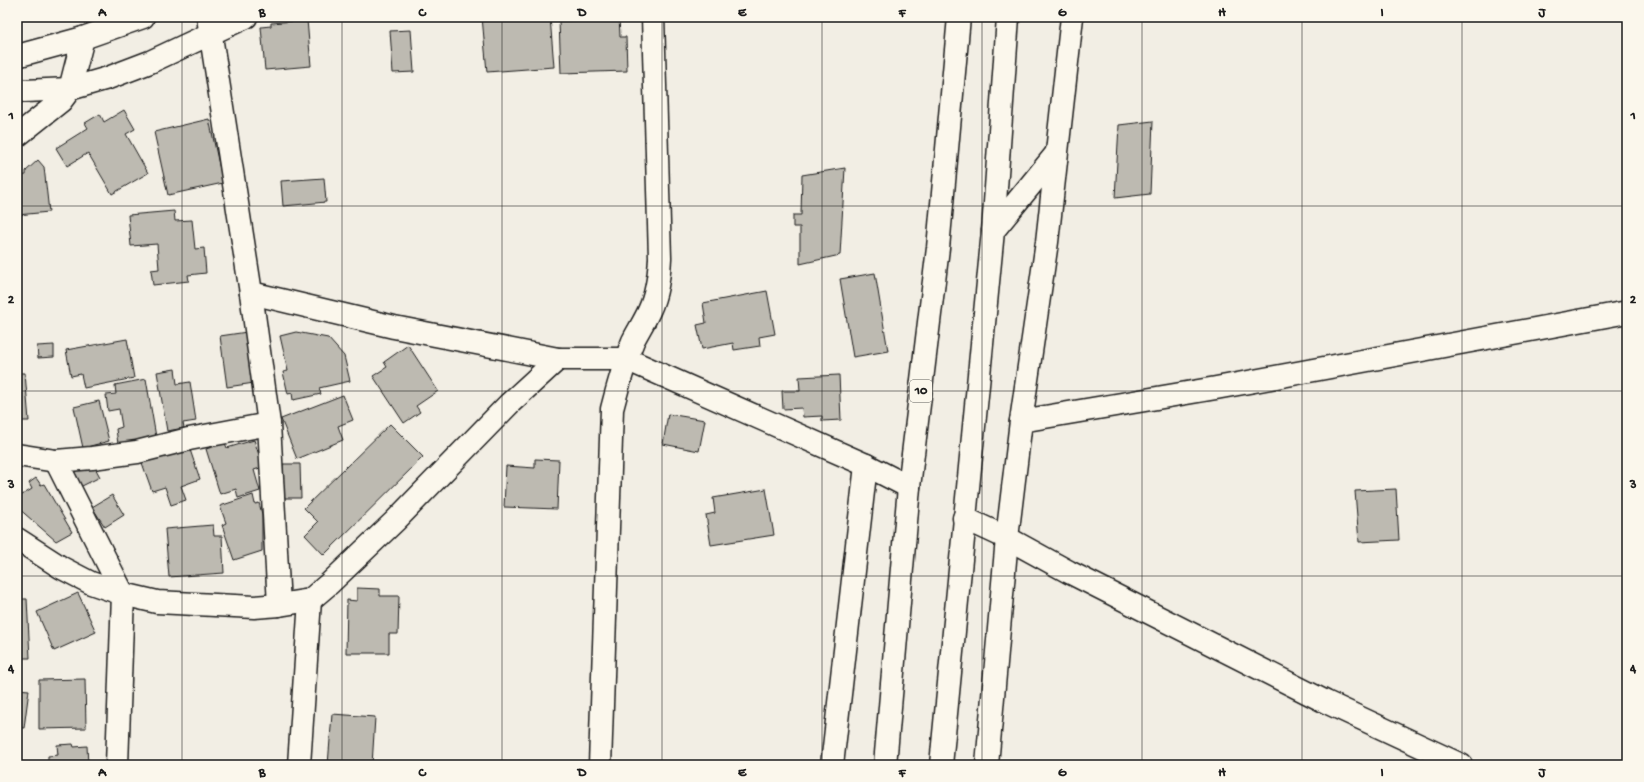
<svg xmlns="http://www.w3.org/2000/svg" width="1644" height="782" viewBox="0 0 1644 782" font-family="'Gochi Hand',sans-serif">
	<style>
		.building { fill: #bdbab1; stroke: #1c1c1c }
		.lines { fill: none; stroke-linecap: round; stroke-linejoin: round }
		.minor-casing { stroke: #1c1c1c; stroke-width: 25 }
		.highway-casing { stroke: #1c1c1c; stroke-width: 25 }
		.minor { stroke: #fbf7ec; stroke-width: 22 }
		.highway { stroke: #fbf7ec; stroke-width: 22 }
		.grid { fill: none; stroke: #1c1c1c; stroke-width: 1; stroke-opacity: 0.55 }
		.labels { text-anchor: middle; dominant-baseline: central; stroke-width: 4; stroke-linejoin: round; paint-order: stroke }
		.shield { fill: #fbf7ec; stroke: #5f5e5a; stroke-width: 1 }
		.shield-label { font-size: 13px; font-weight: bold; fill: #1c1c1c }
		.neatline { fill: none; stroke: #1c1c1c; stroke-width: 1.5 }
		.grid-label { font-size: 13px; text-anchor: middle; font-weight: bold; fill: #1c1c1c }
	</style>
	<rect width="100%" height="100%" fill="#f2eee4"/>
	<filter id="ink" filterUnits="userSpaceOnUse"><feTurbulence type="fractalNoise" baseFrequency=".025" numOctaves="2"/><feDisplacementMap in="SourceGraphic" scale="8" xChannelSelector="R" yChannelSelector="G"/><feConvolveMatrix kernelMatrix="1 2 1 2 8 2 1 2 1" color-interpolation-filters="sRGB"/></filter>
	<g filter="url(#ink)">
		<g class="building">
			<polygon points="482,17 550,17 554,67 487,72"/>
			<polygon points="597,17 619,17 620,37 626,37 627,71 561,73 559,21 597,20"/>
			<polygon points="307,20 311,66 265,70 261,27 271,26 271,23"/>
			<polygon points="411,30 414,72 393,73 390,31"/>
			<polygon points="124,110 135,129 126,134 148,173 112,194 88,153 67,166 56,148 88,128 85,123 100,114 104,122"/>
			<polygon points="209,119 223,183 168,195 154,132"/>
			<polygon points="1153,121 1150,194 1115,198 1119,125"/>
			<polygon points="38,160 44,167 49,212 17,215 17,176 26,175 26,171"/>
			<polygon points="845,168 840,255 800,264 800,227 793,227 793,215 801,215 802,175"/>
			<polygon points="324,178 326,202 283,206 281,181"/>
			<polygon points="174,211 175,221 192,220 195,249 204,248 206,273 188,275 189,281 153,285 151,270 159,269 157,244 131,246 128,215"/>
			<polygon points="875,273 888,351 853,357 840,279"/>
			<polygon points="767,291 775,334 759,337 760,346 734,350 733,343 702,349 697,325 706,323 703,303"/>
			<polygon points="254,331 261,382 227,387 220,336"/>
			<polygon points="296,332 328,338 344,356 350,381 319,388 321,394 293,400 292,393 288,394 283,372 288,371 280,336"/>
			<polygon points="127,339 134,378 84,388 81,374 71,376 66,350"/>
			<polygon points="54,345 54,357 38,358 37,346"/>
			<polygon points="408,345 438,391 416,406 420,412 404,423 373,376 387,367 384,362"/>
			<polygon points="175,369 177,384 190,382 196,421 183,423 184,428 167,431 157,372"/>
			<polygon points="17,373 25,373 29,421 17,421"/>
			<polygon points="839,375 841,420 822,421 822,416 803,417 802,408 783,409 782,391 800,391 799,377"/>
			<polygon points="146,379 156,437 118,444 116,429 122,427 119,409 108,411 106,395 116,394 115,385"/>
			<polygon points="343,395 353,420 338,426 343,440 297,459 281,419"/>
			<polygon points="99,401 109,441 83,448 74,407"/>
			<polygon points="668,414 705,420 699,451 663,444"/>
			<polygon points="390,424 423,457 324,555 305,535 318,522 304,508"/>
			<polygon points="254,440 263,467 254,470 260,491 238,498 236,489 220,494 206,449 225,443 227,448"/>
			<polygon points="188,444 200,479 181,486 186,500 171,505 165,487 152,491 141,460"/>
			<polygon points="535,459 559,460 557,509 504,507 506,466 535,468"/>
			<polygon points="91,460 100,477 80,487 71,470"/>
			<polygon points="283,464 300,464 301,498 283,498"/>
			<polygon points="36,478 41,485 44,484 72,532 56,541 17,507 17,498 32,489 29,483"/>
			<polygon points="766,489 774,535 711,545 706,515 715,513 713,498"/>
			<polygon points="1396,489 1399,540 1359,542 1355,491"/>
			<polygon points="112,495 124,515 105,527 92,507"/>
			<polygon points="253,495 255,504 259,503 262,514 262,551 234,560 222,525 226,523 220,506"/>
			<polygon points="213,525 214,536 222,536 224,573 169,577 165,529"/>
			<polygon points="357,588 380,589 380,596 399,596 398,634 389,634 389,653 346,653 347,600 357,601"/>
			<polygon points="78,593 96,632 54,651 37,612"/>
			<polygon points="17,599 27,599 30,658 17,658"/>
			<polygon points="85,679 86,728 39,729 39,680"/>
			<polygon points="17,689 29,690 24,728 17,727"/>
			<polygon points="332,714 375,717 372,765 328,765"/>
			<polygon points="73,744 74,747 87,746 88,765 48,765 48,756 58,755 57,745"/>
		</g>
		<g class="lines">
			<g class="minor-casing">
				<g id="minor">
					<polyline points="208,17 251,293 394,327 558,359 626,359 866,465 909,487"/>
					<polyline points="17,56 83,38 143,17"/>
					<polyline points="17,89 24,91 70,89 108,78 150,62 246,17"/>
					<polyline points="17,136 61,101 70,89 83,38"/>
					<polyline points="251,293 269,424 279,605"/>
					<polyline points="1021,421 1216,388 1622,313"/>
					<polyline points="17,455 56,461 92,458 137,452 189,439 269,424"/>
					<polyline points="56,461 123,594 117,765"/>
					<polyline points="964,518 1007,538 1069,572 1326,702 1461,765"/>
					<polyline points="17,539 62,568 91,583 123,594 157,602 254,607 279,605 310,600 330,583 395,521 510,403 558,359"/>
					<polyline points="299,765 310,600"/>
					<path d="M600 765 612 409C618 386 624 363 633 341 638 331 644 322 649 311 657 294 659 277 660 258L653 17"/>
					<polyline points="832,765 866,465"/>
					<polyline points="987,765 1007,538 1021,421 1047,242 1072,17"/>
				</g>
			</g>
			<g class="highway-casing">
				<g id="highway">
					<polyline points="993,231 1056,154"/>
					<polyline points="885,765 909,487 938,248 959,17"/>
					<polyline points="941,765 993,231 1008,17"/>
				</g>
			</g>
			<use href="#minor" class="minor"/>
			<use href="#highway" class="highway"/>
		</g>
	</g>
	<path class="grid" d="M182 17V765M342 17V765M502 17V765M662 17V765M822 17V765M982 17V765M1142 17V765M1302 17V765M1462 17V765M17 206H1627M17 391H1627M17 576H1627"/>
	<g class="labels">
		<rect class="shield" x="910" y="380" width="22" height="22" rx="3"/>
		<g class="shield-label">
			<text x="921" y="391">10</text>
		</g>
	</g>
	<rect width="1644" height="782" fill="none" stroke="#fbf7ec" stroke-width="44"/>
	<rect x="22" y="22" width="1600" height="738" class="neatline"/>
	<g class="grid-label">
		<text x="102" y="16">A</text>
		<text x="262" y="16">B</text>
		<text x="422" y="16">C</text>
		<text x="582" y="16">D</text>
		<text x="742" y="16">E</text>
		<text x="902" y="16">F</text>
		<text x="1062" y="16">G</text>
		<text x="1222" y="16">H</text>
		<text x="1382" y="16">I</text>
		<text x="1542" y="16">J</text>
		<text x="11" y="119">1</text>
		<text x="1633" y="119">1</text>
		<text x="11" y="303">2</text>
		<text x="1633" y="303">2</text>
		<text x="11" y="488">3</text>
		<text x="1633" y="488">3</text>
		<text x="11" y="672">4</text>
		<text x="1633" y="672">4</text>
		<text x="102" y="776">A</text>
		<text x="262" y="776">B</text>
		<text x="422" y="776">C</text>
		<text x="582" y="776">D</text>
		<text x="742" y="776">E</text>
		<text x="902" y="776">F</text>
		<text x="1062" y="776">G</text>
		<text x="1222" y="776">H</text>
		<text x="1382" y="776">I</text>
		<text x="1542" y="776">J</text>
	</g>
</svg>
